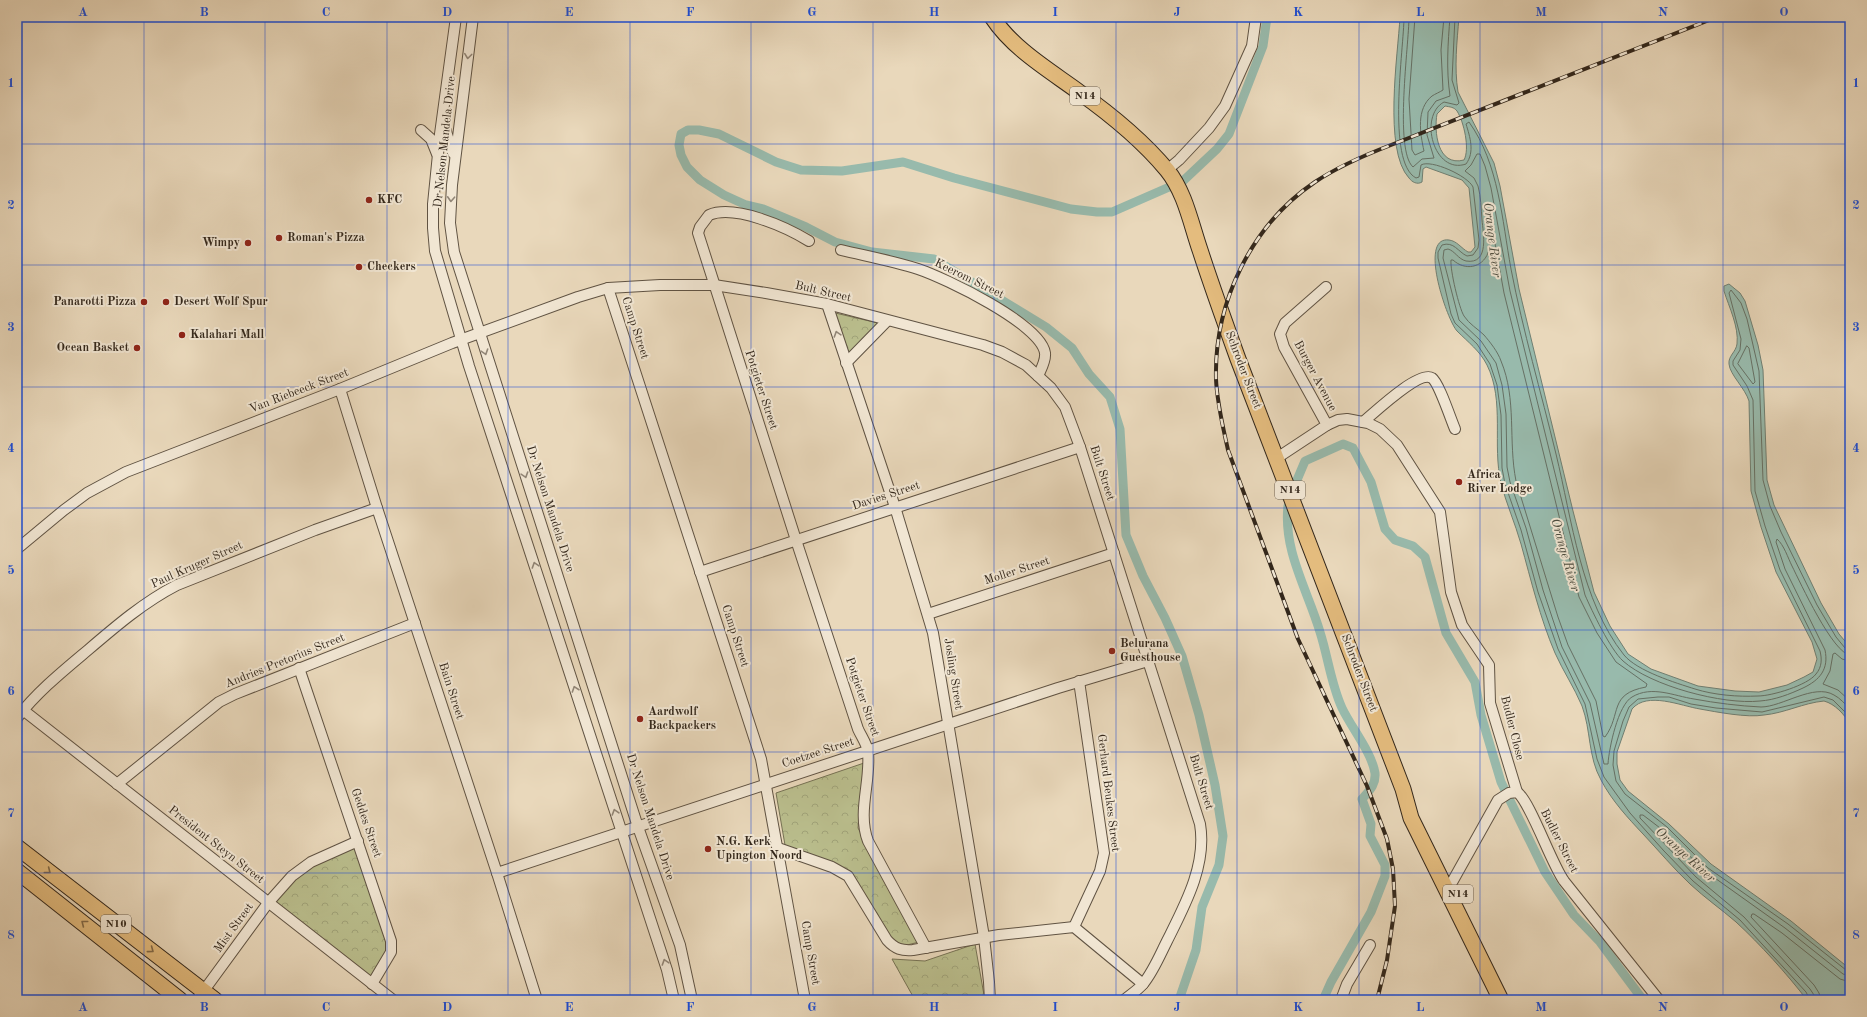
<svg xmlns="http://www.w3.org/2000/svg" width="1867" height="1017" viewBox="0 0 1867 1017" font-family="'Old Standard TT',serif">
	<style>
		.forest { fill: url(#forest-crowns); stroke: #767254 }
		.water { fill: #98baac; stroke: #707f72; fill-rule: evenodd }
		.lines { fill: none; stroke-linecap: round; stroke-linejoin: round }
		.shore { stroke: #667064; stroke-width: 1 }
		.canal { stroke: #98baac; stroke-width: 9 }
		.minor-casing { stroke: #605343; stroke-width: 12 }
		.highway-casing { stroke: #33271b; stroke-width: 17 }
		.minor { stroke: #f1e6d3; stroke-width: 10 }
		.highway { stroke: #e4bc7e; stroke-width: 15 }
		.rail-casing { stroke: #33271b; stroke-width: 4 }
		.rail { stroke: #f1e6d3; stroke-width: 2.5; stroke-dasharray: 8; stroke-linecap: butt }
		.oneway { stroke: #928677 }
		.oneway2 { stroke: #836a48 }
		.grid { fill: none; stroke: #1d4ed8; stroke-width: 1; stroke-opacity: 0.55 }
		.poi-dot { fill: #8f2418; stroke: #f1e6d3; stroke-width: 1.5 }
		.labels { text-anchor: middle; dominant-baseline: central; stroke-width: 4; stroke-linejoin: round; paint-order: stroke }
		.shield { fill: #f1e6d3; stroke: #6c6052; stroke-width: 1 }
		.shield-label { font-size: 11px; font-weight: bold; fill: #33271b }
		.street-label { font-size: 12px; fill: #33271b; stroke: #f1e6d3 }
		.poi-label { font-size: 12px; font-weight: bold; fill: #33271b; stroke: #f1e6d3; text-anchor: start }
		.water-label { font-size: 13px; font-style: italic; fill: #4c4c3f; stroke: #f1e6d3 }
		.neatline { fill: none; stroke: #1d4ed8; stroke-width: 1.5 }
		.grid-label { font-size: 13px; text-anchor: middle; font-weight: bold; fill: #1d4ed8 }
	</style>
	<defs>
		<pattern id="forest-crowns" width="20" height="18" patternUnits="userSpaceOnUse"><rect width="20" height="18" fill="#babe8d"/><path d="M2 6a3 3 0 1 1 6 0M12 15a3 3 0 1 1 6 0" fill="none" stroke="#a0a379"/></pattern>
	</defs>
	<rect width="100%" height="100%" fill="#e9d8bb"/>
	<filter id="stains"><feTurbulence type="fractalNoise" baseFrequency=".005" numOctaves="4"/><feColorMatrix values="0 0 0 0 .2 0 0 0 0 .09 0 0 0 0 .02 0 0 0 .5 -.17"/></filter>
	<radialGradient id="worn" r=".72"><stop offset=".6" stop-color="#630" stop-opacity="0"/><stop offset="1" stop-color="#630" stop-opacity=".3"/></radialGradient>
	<g class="forest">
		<polygon points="831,312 878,323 846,356"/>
		<polygon points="864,763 858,828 919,942 903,946 892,939 850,872 785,845 776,793"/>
		<polygon points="360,845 393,939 370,981 272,904 307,866"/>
		<polygon points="975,944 984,995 982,1000 915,1000 892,959 925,961"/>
	</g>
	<path class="water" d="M1400 17H1459C1457 42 1454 67 1458 92L1494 163 1500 186 1519 289 1573 511 1594 592 1610 626 1628 654 1651 669 1698 686 1735 691 1759 692 1787 685 1804 677 1813 672 1817 659 1812 642 1776 572 1761 527 1751 491 1749 401C1745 388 1730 375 1729 364 1728 356 1736 352 1737 344 1739 327 1729 307 1724 291V286L1729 284 1740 293 1745 301 1758 345 1763 370 1767 480 1774 505 1821 603 1839 634 1850 647V724C1844 714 1835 704 1824 701 1803 703 1785 713 1764 715 1747 718 1717 712 1700 709 1681 706 1647 691 1632 709L1617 752V764L1620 780 1628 791 1669 824 1711 864 1791 921 1850 969V1000H1807C1787 974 1760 944 1736 922 1721 909 1705 898 1690 884 1674 869 1659 851 1643 834 1628 818 1612 801 1601 780 1588 757 1591 730 1582 706 1574 687 1563 671 1555 653 1540 618 1531 580 1521 544 1515 523 1506 503 1501 483 1492 445 1505 401 1487 365 1480 351 1468 342 1457 331 1447 320 1418 236 1449 240 1457 241 1461 248 1468 252H1471L1475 247 1469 188 1462 180 1426 167 1423 169 1422 182C1417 185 1412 182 1409 178 1383 150 1398 54 1400 17ZM1445 106C1450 107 1454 107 1457 111 1464 122 1470 149 1464 160 1437 167 1434 131 1437 114Z"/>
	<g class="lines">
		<g class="shore">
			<path d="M1404 17C1404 48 1386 162 1416 178L1419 177 1421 165C1431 159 1468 176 1473 187L1479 240 1478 248 1473 255 1467 256C1458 252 1454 241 1442 245L1438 252V258L1451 314 1455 323 1477 344 1490 364 1497 385 1501 415 1502 468 1505 484 1521 530 1538 592 1558 649 1585 704 1597 759 1604 777 1630 813 1664 851 1693 881 1740 920 1806 992 1810 1000"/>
			<path d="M1409 17C1409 44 1394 150 1413 167L1422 159 1434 158 1427 135 1428 112 1436 101 1450 96C1446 69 1448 43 1450 17"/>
			<path d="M1415 17 1409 99 1412 150 1415 155 1424 151C1420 133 1416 109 1432 96 1435 94 1440 92 1443 90L1441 50 1444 17"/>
			<path d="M1455 17 1452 80 1459 103 1457 105 1444 102C1418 116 1434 175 1466 164 1475 152 1470 137 1466 124L1469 122C1499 164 1502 220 1511 269 1523 331 1541 392 1556 454 1572 520 1581 601 1624 655 1637 671 1676 683 1695 689 1714 695 1738 697 1758 696 1772 696 1808 685 1816 674 1822 667 1822 659 1820 651L1780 570 1765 526 1755 491 1753 400 1747 386 1733 365V361L1740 350 1741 339 1729 293 1731 290 1741 303 1747 319 1759 371 1763 480 1770 506 1781 532 1817 605 1836 637 1845 648 1850 650"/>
			<path d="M1491 237 1494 238 1504 293 1579 597 1597 633 1616 662 1647 684 1646 687C1608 694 1622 714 1605 737L1603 736 1596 701 1568 645 1558 617 1516 481C1508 441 1517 399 1501 361 1498 352 1490 342 1484 335 1478 329 1469 324 1464 316 1459 308 1450 270 1451 260H1453C1465 271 1482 268 1488 253 1490 248 1490 242 1491 237Z"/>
			<polygon points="1747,346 1749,348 1755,382 1753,384 1738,364"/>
			<path d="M1850 655C1833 654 1800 582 1792 566 1788 558 1784 545 1777 539L1776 542 1785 569 1825 650C1829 669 1820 680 1803 688 1790 694 1775 700 1760 701 1723 705 1651 686 1623 661 1610 649 1592 611 1585 595L1510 291 1491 188 1485 166 1480 154H1477L1471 165 1465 171 1474 178 1478 186C1481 197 1481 208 1482 220 1483 232 1490 265 1466 261 1458 259 1455 251 1448 249L1444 250 1443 258 1459 320 1481 341 1496 363 1502 385 1506 414 1507 467 1510 482 1526 528 1543 590 1562 647 1590 703 1604 764H1608C1609 748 1618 705 1632 697 1652 685 1674 696 1694 699 1716 703 1739 706 1761 707 1782 707 1814 683 1834 695 1840 698 1845 704 1850 709"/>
			<polyline points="1850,661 1842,659 1835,653 1833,654 1830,671 1823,684 1838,690 1850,701"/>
			<polyline points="1850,717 1833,700 1824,697 1762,712 1716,708 1691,704 1669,697 1658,697 1638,699 1629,707 1623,721 1614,751 1613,765 1616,781 1625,794 1667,827 1708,868 1788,924 1846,970 1850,971"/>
			<polyline points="1815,1000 1814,995 1810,989 1744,917 1696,877 1640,818 1640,815 1643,815 1664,831 1705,871 1785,928 1843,974 1850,976"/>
			<polyline points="1821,1000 1819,993 1814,985 1751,917 1752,914 1754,914 1782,933 1840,979 1850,982"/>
		</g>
		<g class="canal">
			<polyline points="1297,480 1305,461 1343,444 1353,448 1371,482 1385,529 1395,540 1413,546 1425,557 1446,633 1475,682 1481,715 1501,782 1545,872 1574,915 1600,942 1643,1000"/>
			<path d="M1288 506C1283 551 1308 591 1320 632 1328 657 1331 684 1342 708 1351 727 1372 753 1375 773 1376 785 1369 791 1362 799L1371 824 1370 836 1385 865V876L1371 912 1331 982 1323 1000"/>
			<polyline points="1179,1000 1196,950 1202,907 1219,865 1223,836 1215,785 1199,715 1182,656 1165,618 1143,576 1126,535 1120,429 1110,397 1089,374 1072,348 1046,327 934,259 872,252 835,242 806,227 763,209 746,205 724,195 700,180 687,167 681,155 679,145 681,134 688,130 699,130 719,134 776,162 801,170 842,171 903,162 954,178 1071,209 1097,212 1112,212 1183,181 1217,149 1229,134 1263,46 1267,17"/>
		</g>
		<g class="minor-casing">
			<g id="minor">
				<polyline points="456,17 440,134 433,204 433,228 435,251 469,366 667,970 674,1000"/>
				<polyline points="473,17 452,185 450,223 454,252 638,827 680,945 692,1000"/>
				<polyline points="443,122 453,153"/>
				<polyline points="421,130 431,139 437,154"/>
				<polyline points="1167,170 1179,160 1209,128 1225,106 1252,46 1256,17"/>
				<path d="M809 241C786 227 735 204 709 215L700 227 698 233 796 540 858 729C861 736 867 744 868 752 871 782 857 812 868 841L926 948"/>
				<path d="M841 250C866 256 893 261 918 269 945 278 1041 324 1045 353 1046 361 1041 369 1038 376"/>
				<polyline points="608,288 761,759 805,1000"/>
				<polyline points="827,304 895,507 933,633 984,937 989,982 990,1000"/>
				<polyline points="846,363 887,321"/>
				<polyline points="340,389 377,508 497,873 537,1000"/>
				<path d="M1363 422C1374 413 1419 370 1432 378 1439 383 1451 420 1455 429"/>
				<polyline points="1327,425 1338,420 1347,419 1368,423 1380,429 1397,445 1440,512 1451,592 1462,625 1489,665 1490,703 1517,792"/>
				<polyline points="1277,458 1327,425 1284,347 1280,334 1285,323 1326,287"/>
				<path d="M17 549 64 510 87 493 126 472 340 389 452 343 578 297 608 288 660 285H714L766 293 827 304 983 345 1002 352 1026 365 1051 388 1065 407 1080 447 1200 824C1207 865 1185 905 1167 941 1160 955 1153 972 1143 984 1138 990 1130 995 1124 1000"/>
				<polyline points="700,572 1080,447"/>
				<polyline points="928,614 1114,553"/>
				<polyline points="299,668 391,941 391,952 372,984"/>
				<polyline points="23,710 393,1000"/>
				<path d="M17 718C37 692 63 671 88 650 116 626 144 602 177 585L315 530 377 508"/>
				<polyline points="117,784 219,702 235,694 415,623"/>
				<path d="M778 848 832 867 848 876 887 940C895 949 902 951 913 950L999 935 1074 927 1143 984"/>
				<polyline points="497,873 1058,688 1148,661"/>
				<path d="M1446 893 1498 800 1509 793 1517 792C1530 801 1551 863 1564 881L1659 1000"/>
				<polyline points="1074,927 1100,871 1104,853 1079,681"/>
				<polyline points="197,1000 268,903 292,876 311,862 358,841"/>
				<polyline points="1341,1000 1347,984 1370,945"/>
			</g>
		</g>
		<g class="highway-casing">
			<g id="highway">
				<path d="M992 17C1013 49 1049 70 1079 92 1110 114 1142 140 1167 170 1185 192 1191 224 1200 250 1212 287 1225 323 1238 359L1403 789 1411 818 1501 1000"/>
				<polyline points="17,847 215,1000"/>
				<polyline points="17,871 180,1000"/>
			</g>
		</g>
		<use href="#minor" class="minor"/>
		<use href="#highway" class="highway"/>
		<g class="rail-casing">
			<path id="rail" d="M1377 1000 1387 960 1395 906 1393 869 1387 839 1367 786 1298 639 1228 450C1223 427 1217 403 1216 379 1214 303 1251 225 1315 182 1339 166 1365 155 1391 145L1717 17"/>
		</g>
		<use href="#rail" class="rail"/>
	</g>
	<defs><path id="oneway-chevron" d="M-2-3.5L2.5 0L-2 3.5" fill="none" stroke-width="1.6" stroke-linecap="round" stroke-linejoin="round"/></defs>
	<g class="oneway">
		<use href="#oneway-chevron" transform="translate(468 56) rotate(97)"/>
		<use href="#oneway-chevron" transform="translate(451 199) rotate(93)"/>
		<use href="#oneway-chevron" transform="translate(837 334) rotate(-108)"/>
		<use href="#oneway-chevron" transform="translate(485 352) rotate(72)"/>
		<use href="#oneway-chevron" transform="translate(525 475) rotate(72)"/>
		<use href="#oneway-chevron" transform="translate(535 565) rotate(-108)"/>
		<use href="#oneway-chevron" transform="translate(575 689) rotate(-109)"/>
		<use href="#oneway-chevron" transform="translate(615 812) rotate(-107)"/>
		<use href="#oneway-chevron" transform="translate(665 962) rotate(-108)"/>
	</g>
	<g class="oneway2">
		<use href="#oneway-chevron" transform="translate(48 871) rotate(38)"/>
		<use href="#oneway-chevron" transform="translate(84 923) rotate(-142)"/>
		<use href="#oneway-chevron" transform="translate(151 950) rotate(37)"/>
	</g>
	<path class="grid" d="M144 17V1000M265 17V1000M387 17V1000M508 17V1000M630 17V1000M751 17V1000M873 17V1000M994 17V1000M1116 17V1000M1237 17V1000M1359 17V1000M1480 17V1000M1602 17V1000M1723 17V1000M17 144H1850M17 265H1850M17 387H1850M17 508H1850M17 630H1850M17 752H1850M17 873H1850"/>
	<g class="poi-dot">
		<circle cx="369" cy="200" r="4"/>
		<circle cx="279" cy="238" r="4"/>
		<circle cx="248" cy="243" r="4"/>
		<circle cx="359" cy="267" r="4"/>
		<circle cx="144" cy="302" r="4"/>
		<circle cx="166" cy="302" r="4"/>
		<circle cx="182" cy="335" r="4"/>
		<circle cx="137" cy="348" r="4"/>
		<circle cx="1459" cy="482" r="4"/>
		<circle cx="1112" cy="651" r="4"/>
		<circle cx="640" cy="719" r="4"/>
		<circle cx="708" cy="849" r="4"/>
	</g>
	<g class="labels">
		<g class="shield">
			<rect x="1070" y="87" width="30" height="18" rx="3"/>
			<rect x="1275" y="481" width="30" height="18" rx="3"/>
			<rect x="1443" y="885" width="30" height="18" rx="3"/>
			<rect x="101" y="915" width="30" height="18" rx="3"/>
		</g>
		<g class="shield-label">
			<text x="1085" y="96">N14</text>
			<text x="1290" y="490">N14</text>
			<text x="1458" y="894">N14</text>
			<text x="116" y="924">N10</text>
		</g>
		<g class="street-label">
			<text transform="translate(445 142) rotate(-84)">Dr Nelson Mandela Drive</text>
			<text transform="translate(969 279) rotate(26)">Keerom Street</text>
			<text transform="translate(823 292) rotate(13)">Bult Street</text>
			<text transform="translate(635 328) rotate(72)">Camp Street</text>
			<text transform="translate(1243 370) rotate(69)">Schroder Street</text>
			<text transform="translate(1315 376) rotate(62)">Burger Avenue</text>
			<text transform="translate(761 390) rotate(72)">Potgieter Street</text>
			<text transform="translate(299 391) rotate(-21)">Van Riebeeck Street</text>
			<text transform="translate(1102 473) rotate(72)">Bult Street</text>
			<text transform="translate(886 496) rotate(-18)">Davies Street</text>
			<text transform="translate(550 509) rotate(72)">Dr Nelson Mandela Drive</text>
			<text transform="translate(197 565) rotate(-24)">Paul Kruger Street</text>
			<text transform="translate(1017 571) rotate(-18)">Moller Street</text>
			<text transform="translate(735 636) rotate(72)">Camp Street</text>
			<text transform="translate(285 661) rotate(-22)">Andries Pretorius Street</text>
			<text transform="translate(1359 673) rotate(69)">Schroder Street</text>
			<text transform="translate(953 674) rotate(81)">Josling Street</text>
			<text transform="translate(451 691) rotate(72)">Bain Street</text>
			<text transform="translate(862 697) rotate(71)">Potgieter Street</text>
			<text transform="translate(1512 728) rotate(76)">Budler Close</text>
			<text transform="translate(818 753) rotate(-18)">Coetzee Street</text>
			<text transform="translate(1201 782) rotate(73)">Bult Street</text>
			<text transform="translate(1108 793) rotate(83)">Gerhard Beukes Street</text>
			<text transform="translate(650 817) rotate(72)">Dr Nelson Mandela Drive</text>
			<text transform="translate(366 823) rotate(71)">Geddes Street</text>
			<text transform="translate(1559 841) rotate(63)">Budler Street</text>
			<text transform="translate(216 845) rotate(38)">President Steyn Street</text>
			<text transform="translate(234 928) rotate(-54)">Mist Street</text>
			<text transform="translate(810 953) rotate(80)">Camp Street</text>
		</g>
		<g class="poi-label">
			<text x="377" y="200">KFC</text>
			<text x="287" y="238">Roman's Pizza</text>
			<text x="240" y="243" text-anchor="end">Wimpy</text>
			<text x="367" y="267">Checkers</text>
			<text x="136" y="302" text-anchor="end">Panarotti Pizza</text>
			<text x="174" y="302">Desert Wolf Spur</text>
			<text x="190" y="335">Kalahari Mall</text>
			<text x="129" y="348" text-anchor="end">Ocean Basket</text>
			<text x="1467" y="475">Africa<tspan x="1467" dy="14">River Lodge</tspan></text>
			<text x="1120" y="644">Belurana<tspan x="1120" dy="14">Guesthouse</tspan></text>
			<text x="648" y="712">Aardwolf<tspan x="648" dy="14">Backpackers</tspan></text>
			<text x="716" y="842">N.G. Kerk<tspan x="716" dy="14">Upington Noord</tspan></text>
		</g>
		<g class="water-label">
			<text transform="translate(1492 240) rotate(83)">Orange River</text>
			<text transform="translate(1565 555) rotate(74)">Orange River</text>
			<text transform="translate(1685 855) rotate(42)">Orange River</text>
		</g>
	</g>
	<rect width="1867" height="1017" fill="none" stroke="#e9d8bb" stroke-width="44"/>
	<rect x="22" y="22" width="1823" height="973" class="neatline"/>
	<g class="grid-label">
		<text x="83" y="16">A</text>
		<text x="204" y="16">B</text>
		<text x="326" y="16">C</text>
		<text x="447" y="16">D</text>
		<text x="569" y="16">E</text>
		<text x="690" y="16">F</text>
		<text x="812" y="16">G</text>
		<text x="934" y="16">H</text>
		<text x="1055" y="16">I</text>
		<text x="1177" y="16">J</text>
		<text x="1298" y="16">K</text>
		<text x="1420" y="16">L</text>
		<text x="1541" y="16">M</text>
		<text x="1663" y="16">N</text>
		<text x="1784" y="16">O</text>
		<text x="11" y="87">1</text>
		<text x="1856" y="87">1</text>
		<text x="11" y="209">2</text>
		<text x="1856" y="209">2</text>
		<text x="11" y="331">3</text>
		<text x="1856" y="331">3</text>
		<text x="11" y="452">4</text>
		<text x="1856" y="452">4</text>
		<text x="11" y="574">5</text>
		<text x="1856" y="574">5</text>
		<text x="11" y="695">6</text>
		<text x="1856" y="695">6</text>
		<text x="11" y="817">7</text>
		<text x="1856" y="817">7</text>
		<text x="11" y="939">8</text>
		<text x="1856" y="939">8</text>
		<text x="83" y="1011">A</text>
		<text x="204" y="1011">B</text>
		<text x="326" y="1011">C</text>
		<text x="447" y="1011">D</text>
		<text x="569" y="1011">E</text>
		<text x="690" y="1011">F</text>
		<text x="812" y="1011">G</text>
		<text x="934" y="1011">H</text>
		<text x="1055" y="1011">I</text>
		<text x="1177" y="1011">J</text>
		<text x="1298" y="1011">K</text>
		<text x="1420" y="1011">L</text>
		<text x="1541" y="1011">M</text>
		<text x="1663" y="1011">N</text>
		<text x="1784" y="1011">O</text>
	</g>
	<rect width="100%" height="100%" filter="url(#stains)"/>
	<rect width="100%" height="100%" fill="url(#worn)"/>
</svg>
